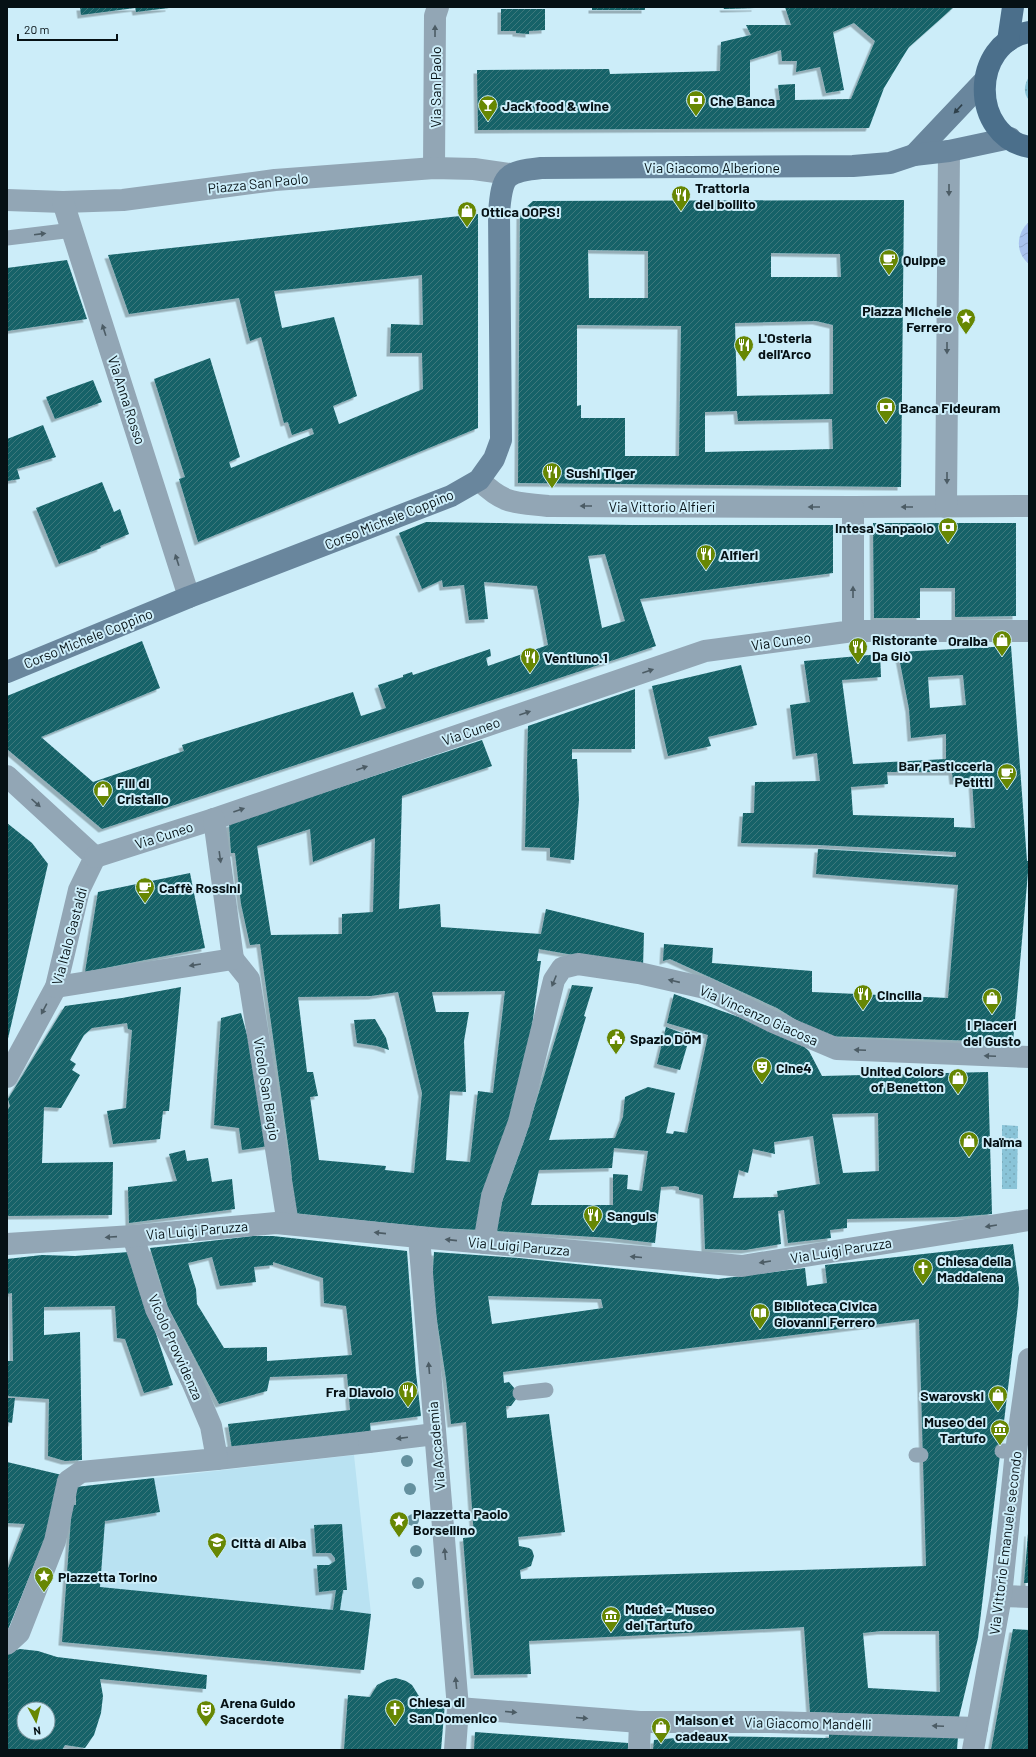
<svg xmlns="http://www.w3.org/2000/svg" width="1036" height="1757" viewBox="0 0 1036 1757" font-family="Barlow,sans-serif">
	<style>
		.built { fill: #b9e2f2 }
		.green { fill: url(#green-dots) }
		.water { fill: url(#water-waves) }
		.building { fill: url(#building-hatch); fill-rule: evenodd; filter: url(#shadow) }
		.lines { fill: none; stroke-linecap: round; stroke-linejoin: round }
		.service { stroke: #92a6b5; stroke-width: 15 }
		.pedestrian { stroke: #92a6b5; stroke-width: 22 }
		.minor { stroke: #92a6b5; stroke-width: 22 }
		.secondary { stroke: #69869d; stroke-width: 22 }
		.primary { stroke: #4b6f8b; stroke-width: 22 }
		.tree { fill: #64919f }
		.oneway { fill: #4c5c65 }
		.oneway2 { fill: #2e404b }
		.labels { text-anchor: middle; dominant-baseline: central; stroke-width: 4; stroke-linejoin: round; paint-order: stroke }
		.street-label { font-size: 14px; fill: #061115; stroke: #ccedf9 }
		.poi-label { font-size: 14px; font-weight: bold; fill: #061115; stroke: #ccedf9; text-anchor: start }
	</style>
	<defs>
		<pattern id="green-dots" width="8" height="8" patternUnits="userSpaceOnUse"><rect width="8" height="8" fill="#8ac4d8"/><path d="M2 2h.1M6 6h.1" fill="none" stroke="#76a7b8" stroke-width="1.8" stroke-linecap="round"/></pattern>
		<pattern id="water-waves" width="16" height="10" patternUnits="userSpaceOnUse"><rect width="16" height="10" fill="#a8c2ef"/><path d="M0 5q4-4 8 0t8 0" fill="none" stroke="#8fa6cc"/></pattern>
		<pattern id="building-hatch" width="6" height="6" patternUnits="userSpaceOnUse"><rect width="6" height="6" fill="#156268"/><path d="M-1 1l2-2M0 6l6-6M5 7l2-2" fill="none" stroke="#3d787c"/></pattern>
		<filter id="shadow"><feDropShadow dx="-3.5" dy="3.5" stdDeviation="0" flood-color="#0004"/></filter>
	</defs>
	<rect width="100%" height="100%" fill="#ccedf9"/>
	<polygon class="built" points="354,1455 371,1614 364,1670 62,1642 72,1505 76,1504 76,1487"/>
	<g class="green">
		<path d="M1029 77V100C1023 94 1024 84 1029 77Z"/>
		<polygon points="1002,1125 1018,1126 1017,1189 1002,1189"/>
	</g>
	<path class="water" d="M1029 222V264C1015 253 1016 233 1029 222Z"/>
	<g class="building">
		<polygon points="80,7 135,7 135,8 81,15"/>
		<polygon points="135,7 169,7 169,8 136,12"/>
		<rect x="592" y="7" width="53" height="3"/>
		<polygon points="723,7 755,7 755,8 724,9"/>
		<path d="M785 7H954L909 47 904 55 884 88 869 128 478 130 477 70 609 69 610 74 720 71 721 42 751 35 746 25H791ZM854 23 875 41 851 99 795 100V84L778 85 780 100 750 101V60L781 50 782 61H797L796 72 820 67 826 93 844 90 833 32Z"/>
		<polygon points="501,9 545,9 545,30 529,31 529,34 516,33 516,31 501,31"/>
		<path d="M904 200 901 487 518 483 520 213 533 201ZM588 250 648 251V298H589ZM771 253 840 254 841 277H771ZM816 321 833 325V394L737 396 735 323ZM577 325 681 326 679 456H625V418H581V405L577 406ZM737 411 738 421 832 419 833 449 705 452V412Z"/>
		<path d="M478 214V428L198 542 179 479 185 477 154 379 210 358 240 457 229 462 231 468 314 434 312 428 292 435 288 422 284 423 261 337 250 341 239 298 129 314 108 255ZM422 275 423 325 391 324 390 353H422L423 389 339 424 333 406 357 396 334 317 282 328 274 291Z"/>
		<polygon points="67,260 87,319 7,331 7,268"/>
		<polygon points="93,380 102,402 55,419 46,397"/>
		<polygon points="43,425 56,457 17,469 20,479 7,481 7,439"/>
		<polygon points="102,482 114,512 120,509 129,534 100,546 101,548 59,564 36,508"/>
		<path d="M426 522 632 525H833V573L640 599 656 646 102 829 7 749V696L142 641 160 688 41 737 93 782 184 751 182 745 353 692 361 716 386 708 378 685 403 677V675L412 672 413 675 490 649 491 656 486 658 488 666 548 645 537 586 484 582 488 619 469 620 464 585 443 587 442 580 422 589 399 533ZM605 554 625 621 602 628 588 556Z"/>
		<polygon points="873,523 1016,523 1016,616 955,617 955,588 920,588 920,618 874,618"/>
		<path d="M1011 646 1027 861H1029L1013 1042 822 1036 777 1008 670 959 663 961 664 944 713 948 712 963 812 971V992L948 998 958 885 816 874 818 849 956 857V852L818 845 741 843 743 813H754L755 782 820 781 817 753 796 756 790 705 810 702 804 661 880 654 881 677 842 680 853 764 946 759V734L911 738 909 709 898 652ZM963 675 966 705 930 708 928 677ZM887 772H952L953 781H972L975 828 954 827V818L853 815 851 787 888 784Z"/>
		<polygon points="741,665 757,725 708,737 711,746 668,756 652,686"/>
		<polygon points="635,689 635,749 572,749 572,759 577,759 579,800 574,860 550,857 550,848 525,847 528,726"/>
		<path d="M482 740 492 766 402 796 399 909 440 904 441 927 541 934 546 909 644 933 643 967 539 949 537 961H541L525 1077 481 1230 436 1228 294 1213 291 1166 260 944 250 945 241 904 235 853H231L229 824ZM310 829 313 862 375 838 373 912 342 914V934L271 935 257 846ZM505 991 493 1093 478 1091 470 1162 446 1160 450 1091 466 1092 464 1041 469 1012H436L432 992ZM398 992 422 1093 414 1173 385 1170 386 1166 319 1160 310 1097 318 1096 313 1072H307L298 997 371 996Z"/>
		<polygon points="7,823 32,843 48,864 7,1043"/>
		<polygon points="190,873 205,948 85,972 98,892"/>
		<path d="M572 985 593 987 584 1016 586 1017 549 1140 615 1138 623 1117 625 1097 648 1087 675 1093 666 1133 673 1134 674 1131 687 1133 708 1035 667 1023 674 994 750 1021 799 1042 809 1051 822 1076 988 1072 992 1214 956 1217 847 1219V1228L830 1230 831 1238 788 1243 784 1210 778 1211 781 1244 745 1250 705 1249 703 1195 679 1190V1187L675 1186 661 1187 655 1243 611 1238 496 1231 502 1202 524 1141ZM878 1113 879 1171 843 1173 832 1114ZM813 1136 820 1184 777 1191 778 1197 733 1198 739 1170 748 1173 753 1149 775 1154 774 1142ZM614 1148 648 1151 642 1191 627 1189 628 1175 613 1174V1205H531L539 1170 612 1168Z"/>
		<polygon points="181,987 169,1111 163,1111 160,1139 113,1144 107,1111 126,1108 132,1030 128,1029 127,1023 92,1028 84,1035 70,1060 76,1064 72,1070 80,1075 61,1108 44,1107 42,1163 113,1162 112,1215 7,1216 7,1111 10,1106 8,1099 65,1006 122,998"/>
		<polygon points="241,1013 254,1060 269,1146 242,1150 239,1128 214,1125 221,1018"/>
		<polygon points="375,1019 386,1038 389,1050 377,1046 357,1043 354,1020"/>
		<polygon points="666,1027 690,1036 680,1070 657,1064"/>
		<polygon points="185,1150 187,1161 208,1158 212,1182 232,1179 235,1209 129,1223 128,1187 177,1181 169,1154"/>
		<path d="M253 1236H273L407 1251 416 1373 421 1416 370 1423 371 1434 232 1449 228 1424 350 1410 347 1374 270 1377 267 1391 219 1404 168 1307 150 1248ZM212 1257 220 1286 256 1282 254 1267 273 1265V1262L323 1278 324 1303 346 1306 352 1355 267 1361V1347L224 1348 197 1304 196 1289 188 1263Z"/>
		<path d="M1013 1244 1019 1288 1018 1305 978 1638 959 1717 810 1712 804 1627 529 1641 531 1674 474 1675 463 1538 474 1537 466 1422 451 1424 446 1379 432 1288 434 1252 519 1258 718 1279 805 1268 807 1286 827 1283 825 1265ZM488 1296 601 1299 603 1308 492 1324ZM919 1319 926 1566 521 1579 520 1570 531 1566 534 1556 532 1550 529 1548 519 1546 518 1537 565 1532 549 1414 507 1418 506 1406H511L516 1399 515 1389 509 1382 504 1383 503 1372ZM881 1631H939L940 1692 868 1688 863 1633Z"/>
		<polygon points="129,1252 173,1385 144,1393 125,1339 117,1338 115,1306 44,1307 44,1335 80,1332 82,1460 65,1461 48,1456 49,1399 7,1396 7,1361 13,1361 12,1293 7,1294 7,1259 42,1255 75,1256"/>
		<polygon points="7,1398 15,1398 12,1423 7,1422"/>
		<polygon points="7,1462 62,1475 50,1526 7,1632 7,1571 25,1524 7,1523"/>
		<polygon points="154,1478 160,1512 105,1521 100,1587 333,1610 336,1590 319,1592 317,1565 329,1565 335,1561 335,1558 331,1553 316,1553 314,1525 342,1524 347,1590 343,1590 340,1610 371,1614 364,1670 62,1642 72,1505 76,1505 76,1487"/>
		<polygon points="1028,1533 1029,1533 1029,1583 1024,1583"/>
		<polygon points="1013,1629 1029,1630 1029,1750 991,1750"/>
		<path d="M20 1649 38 1651 57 1657 207 1675 206 1689 100 1679 103 1696 101 1713 94 1735 85 1748 65 1745 62 1750H7V1652ZM24 1709H48V1733H24Z"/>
		<polygon points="396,1678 406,1681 412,1685 422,1701 445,1703 441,1750 344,1750 348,1695 370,1697 377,1685 387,1680"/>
		<polygon points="475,1732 628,1743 628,1750 474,1750"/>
		<polygon points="829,1733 958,1736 957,1750 653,1750 654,1740 697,1736 829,1738"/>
	</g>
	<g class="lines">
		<g class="service">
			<polyline points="7,238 73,230"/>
			<polyline points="520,1393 546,1390"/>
			<polyline points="1002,1451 1016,1451"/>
			<polyline points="916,1455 921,1455"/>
		</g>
		<g class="pedestrian">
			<polyline points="853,507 1029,506"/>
			<polyline points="946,507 949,151"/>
			<polyline points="853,631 1029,631"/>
			<polyline points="233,959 249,979 288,1224"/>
			<polyline points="133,1236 156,1309 191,1379"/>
			<polyline points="419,1237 742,1266 1029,1220"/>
			<polyline points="484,1243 492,1196 519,1122 554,980 562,968 578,964 639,973 705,988 771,1021 837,1049 1029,1057"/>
			<polyline points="217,1459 369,1442"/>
			<polyline points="1001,1596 1029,1597"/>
			<polyline points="771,1722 977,1728"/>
			<polyline points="639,1750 640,1722"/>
			<polyline points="973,1750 1001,1596 1016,1451 1029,1359"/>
		</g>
		<g class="minor">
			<polyline points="434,168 435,16 438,7"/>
			<polyline points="7,200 63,202 123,200 275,180 434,168 474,169 510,174"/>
			<polyline points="63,202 189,597"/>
			<polyline points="7,776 95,857 79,890 56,987 7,1077"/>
			<path d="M95 857 214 819 705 651 853 631V507L548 506C514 502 505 505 479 480"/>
			<polyline points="56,987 233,959 214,819"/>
			<polyline points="7,1244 133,1236 276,1223 419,1237 458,1708 455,1750"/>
			<polyline points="369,1442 435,1434"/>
			<polyline points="7,1644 19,1633 55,1541 68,1481 81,1472 217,1459 211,1426 191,1379"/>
			<polyline points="458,1708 640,1722 771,1722"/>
		</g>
		<g class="secondary">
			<polyline points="914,155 985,80"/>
			<path d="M7 672 189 597 451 496 479 480 494 459 501 440 499 213C502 175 505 172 541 168L853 166 890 163 914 155 949 151 1010 138"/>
		</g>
		<g class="primary">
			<path d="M1029 32C970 43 970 136 1029 147"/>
			<polyline points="1008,41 1013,7"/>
		</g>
	</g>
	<g class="tree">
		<circle cx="407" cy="1461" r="6"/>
		<circle cx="410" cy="1489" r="6"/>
		<circle cx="413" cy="1520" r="6"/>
		<circle cx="416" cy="1551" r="6"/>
		<circle cx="418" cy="1583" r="6"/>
	</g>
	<defs><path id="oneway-solid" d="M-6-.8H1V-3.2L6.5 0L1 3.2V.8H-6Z"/></defs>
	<g class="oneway">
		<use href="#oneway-solid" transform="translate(435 31) rotate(-90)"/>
		<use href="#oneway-solid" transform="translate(949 190) rotate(90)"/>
		<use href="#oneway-solid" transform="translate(40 234) rotate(-7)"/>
		<use href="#oneway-solid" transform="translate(104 330) rotate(-108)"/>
		<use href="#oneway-solid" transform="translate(947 348) rotate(90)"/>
		<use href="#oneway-solid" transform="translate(947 478) rotate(90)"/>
		<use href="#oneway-solid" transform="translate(586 506) rotate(-180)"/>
		<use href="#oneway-solid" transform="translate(814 507) rotate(-180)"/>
		<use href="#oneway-solid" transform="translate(907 507) rotate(180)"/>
		<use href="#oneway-solid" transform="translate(177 560) rotate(-108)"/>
		<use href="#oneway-solid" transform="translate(853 592) rotate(-90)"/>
		<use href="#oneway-solid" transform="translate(648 671) rotate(-19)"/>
		<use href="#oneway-solid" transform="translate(525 713) rotate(-19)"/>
		<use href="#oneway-solid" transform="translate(362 768) rotate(-19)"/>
		<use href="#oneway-solid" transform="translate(36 803) rotate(42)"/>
		<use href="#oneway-solid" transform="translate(239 810) rotate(-19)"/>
		<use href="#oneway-solid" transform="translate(220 857) rotate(82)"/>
		<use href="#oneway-solid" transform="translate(195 965) rotate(171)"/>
		<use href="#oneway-solid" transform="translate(554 981) rotate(112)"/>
		<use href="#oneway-solid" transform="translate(674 981) rotate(-167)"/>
		<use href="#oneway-solid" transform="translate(44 1009) rotate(118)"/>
		<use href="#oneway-solid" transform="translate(860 1050) rotate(-177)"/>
		<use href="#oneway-solid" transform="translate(990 1056) rotate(-177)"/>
		<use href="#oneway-solid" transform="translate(991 1226) rotate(171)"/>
		<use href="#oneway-solid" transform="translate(380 1233) rotate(-174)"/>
		<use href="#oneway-solid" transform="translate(111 1237) rotate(176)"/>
		<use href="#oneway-solid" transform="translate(451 1240) rotate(-174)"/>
		<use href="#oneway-solid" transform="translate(636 1257) rotate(-175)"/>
		<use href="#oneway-solid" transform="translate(765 1262) rotate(171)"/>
		<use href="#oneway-solid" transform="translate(429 1368) rotate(-95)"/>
		<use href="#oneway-solid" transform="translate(402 1438) rotate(173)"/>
		<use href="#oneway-solid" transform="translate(445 1554) rotate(-95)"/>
		<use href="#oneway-solid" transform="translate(456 1683) rotate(-96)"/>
		<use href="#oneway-solid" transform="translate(511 1712) rotate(5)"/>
		<use href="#oneway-solid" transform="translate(582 1718) rotate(5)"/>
		<use href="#oneway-solid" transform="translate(938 1726) rotate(-178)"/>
	</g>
	<use class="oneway2" href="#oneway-solid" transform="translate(958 109) rotate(133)"/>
	<defs>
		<g id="bank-pin" transform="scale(1)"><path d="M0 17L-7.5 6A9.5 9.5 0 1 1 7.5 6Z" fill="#678703" stroke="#ccedf9"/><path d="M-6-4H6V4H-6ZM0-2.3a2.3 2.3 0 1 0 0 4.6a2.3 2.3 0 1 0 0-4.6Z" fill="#fff"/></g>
		<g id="bar-pin" transform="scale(1)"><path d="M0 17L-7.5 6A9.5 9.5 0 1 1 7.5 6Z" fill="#678703" stroke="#ccedf9"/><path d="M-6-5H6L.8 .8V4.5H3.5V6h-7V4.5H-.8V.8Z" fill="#fff"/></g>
		<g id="restaurant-pin" transform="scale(1)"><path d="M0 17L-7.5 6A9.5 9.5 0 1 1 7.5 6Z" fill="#678703" stroke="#ccedf9"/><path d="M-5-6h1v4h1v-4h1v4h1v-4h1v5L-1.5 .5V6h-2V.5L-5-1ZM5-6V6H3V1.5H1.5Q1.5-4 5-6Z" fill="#fff"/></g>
		<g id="shop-pin" transform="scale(1)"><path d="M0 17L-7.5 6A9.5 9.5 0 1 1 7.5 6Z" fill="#678703" stroke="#ccedf9"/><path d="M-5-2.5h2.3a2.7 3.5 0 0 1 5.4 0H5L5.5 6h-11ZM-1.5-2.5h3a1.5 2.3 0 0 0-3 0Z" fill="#fff"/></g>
		<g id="cafe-pin" transform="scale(1)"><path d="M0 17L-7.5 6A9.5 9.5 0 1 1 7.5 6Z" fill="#678703" stroke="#ccedf9"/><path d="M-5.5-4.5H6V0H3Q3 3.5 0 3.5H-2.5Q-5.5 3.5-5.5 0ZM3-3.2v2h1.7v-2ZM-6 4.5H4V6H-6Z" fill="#fff"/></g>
		<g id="sight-pin" transform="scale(1)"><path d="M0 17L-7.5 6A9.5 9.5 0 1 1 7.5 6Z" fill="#678703" stroke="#ccedf9"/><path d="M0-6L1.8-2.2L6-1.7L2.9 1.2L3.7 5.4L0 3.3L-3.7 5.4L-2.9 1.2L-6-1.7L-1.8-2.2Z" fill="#fff"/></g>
		<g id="civic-pin" transform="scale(1)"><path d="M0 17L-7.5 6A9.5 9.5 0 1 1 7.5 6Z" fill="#678703" stroke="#ccedf9"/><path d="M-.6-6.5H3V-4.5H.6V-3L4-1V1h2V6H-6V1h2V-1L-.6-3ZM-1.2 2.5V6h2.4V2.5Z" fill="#fff"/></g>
		<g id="theatre-pin" transform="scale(1)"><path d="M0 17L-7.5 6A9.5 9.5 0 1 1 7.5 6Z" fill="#678703" stroke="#ccedf9"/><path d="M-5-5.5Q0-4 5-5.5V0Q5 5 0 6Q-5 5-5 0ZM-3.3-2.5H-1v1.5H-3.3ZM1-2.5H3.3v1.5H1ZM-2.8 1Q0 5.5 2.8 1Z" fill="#fff"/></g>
		<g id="church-pin" transform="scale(1)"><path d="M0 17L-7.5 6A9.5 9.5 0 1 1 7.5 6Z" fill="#678703" stroke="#ccedf9"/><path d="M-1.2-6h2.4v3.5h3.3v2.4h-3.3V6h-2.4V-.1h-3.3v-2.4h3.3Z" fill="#fff"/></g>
		<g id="library-pin" transform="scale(1)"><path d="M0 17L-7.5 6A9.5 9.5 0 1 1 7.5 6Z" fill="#678703" stroke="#ccedf9"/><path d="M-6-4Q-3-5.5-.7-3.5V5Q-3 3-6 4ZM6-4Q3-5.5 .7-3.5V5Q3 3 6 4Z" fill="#fff"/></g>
		<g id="museum-pin" transform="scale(1)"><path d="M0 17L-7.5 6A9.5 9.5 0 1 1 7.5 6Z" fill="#678703" stroke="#ccedf9"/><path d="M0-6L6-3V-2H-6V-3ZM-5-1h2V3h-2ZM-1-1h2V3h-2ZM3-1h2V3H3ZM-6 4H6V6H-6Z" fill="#fff"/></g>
		<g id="school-pin" transform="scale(1)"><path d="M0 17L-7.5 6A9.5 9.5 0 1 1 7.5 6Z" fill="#678703" stroke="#ccedf9"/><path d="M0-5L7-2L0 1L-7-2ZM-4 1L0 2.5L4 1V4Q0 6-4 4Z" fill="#fff"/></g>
	</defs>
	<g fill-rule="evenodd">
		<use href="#bank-pin" x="696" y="100"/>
		<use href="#bar-pin" x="488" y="105"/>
		<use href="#restaurant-pin" x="681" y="195"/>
		<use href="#shop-pin" x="467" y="211"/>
		<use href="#cafe-pin" x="889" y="259"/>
		<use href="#sight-pin" x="966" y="318"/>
		<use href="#restaurant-pin" x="744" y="345"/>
		<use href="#bank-pin" x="886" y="407"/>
		<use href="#restaurant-pin" x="552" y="472"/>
		<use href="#bank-pin" x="948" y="527"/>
		<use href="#restaurant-pin" x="706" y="554"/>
		<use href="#shop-pin" x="1002" y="640"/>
		<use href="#restaurant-pin" x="858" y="647"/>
		<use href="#restaurant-pin" x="530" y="657"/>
		<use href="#cafe-pin" x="1007" y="773"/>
		<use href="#shop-pin" x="103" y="790"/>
		<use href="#cafe-pin" x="145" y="887"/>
		<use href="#restaurant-pin" x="863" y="994"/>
		<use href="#shop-pin" x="992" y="998"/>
		<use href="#civic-pin" x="616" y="1038"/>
		<use href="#theatre-pin" x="762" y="1067"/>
		<use href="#shop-pin" x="958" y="1078"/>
		<use href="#shop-pin" x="969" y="1141"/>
		<use href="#restaurant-pin" x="593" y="1215"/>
		<use href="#church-pin" x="923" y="1268"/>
		<use href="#library-pin" x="760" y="1313"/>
		<use href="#restaurant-pin" x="408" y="1391"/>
		<use href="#shop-pin" x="998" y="1395"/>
		<use href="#museum-pin" x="1000" y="1429"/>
		<use href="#sight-pin" x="399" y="1521"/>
		<use href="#school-pin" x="217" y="1542"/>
		<use href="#sight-pin" x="44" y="1576"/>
		<use href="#museum-pin" x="611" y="1616"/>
		<use href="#church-pin" x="395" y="1709"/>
		<use href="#theatre-pin" x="206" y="1710"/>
		<use href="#shop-pin" x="661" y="1727"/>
	</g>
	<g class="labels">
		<g class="street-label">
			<text transform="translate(435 87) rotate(-90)">Via San Paolo</text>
			<text x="712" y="167">Via Giacomo Alberione</text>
			<text transform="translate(258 183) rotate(-6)">Piazza San Paolo</text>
			<text transform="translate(127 400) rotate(72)">Via Anna Rosso</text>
			<text x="662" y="506">Via Vittorio Alfieri</text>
			<text transform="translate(389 519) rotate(-22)">Corso Michele Coppino</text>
			<text transform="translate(88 638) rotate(-22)">Corso Michele Coppino</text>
			<text transform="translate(781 641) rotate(-8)">Via Cuneo</text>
			<text transform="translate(471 731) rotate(-19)">Via Cuneo</text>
			<text transform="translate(164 835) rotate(-18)">Via Cuneo</text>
			<text transform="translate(69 936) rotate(-75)">Via Italo Gastaldi</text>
			<text transform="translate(759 1015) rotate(24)">Via Vincenzo Giacosa</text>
			<text transform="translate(267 1089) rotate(81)">Vicolo San Biagio</text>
			<text transform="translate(197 1230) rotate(-5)">Via Luigi Paruzza</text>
			<text transform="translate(519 1246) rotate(5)">Via Luigi Paruzza</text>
			<text transform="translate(841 1250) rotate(-9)">Via Luigi Paruzza</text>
			<text transform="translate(176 1347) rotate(66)">Vicolo Provvidenza</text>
			<text transform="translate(436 1446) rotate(-95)">Via Accademia</text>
			<text transform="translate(1005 1543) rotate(-83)">Via Vittorio Emanuele secondo</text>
			<text transform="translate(808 1723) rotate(1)">Via Giacomo Mandelli</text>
		</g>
		<g class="poi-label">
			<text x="710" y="100">Che Banca</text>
			<text x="502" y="105">Jack food &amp; wine</text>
			<text x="695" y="187">Trattoria<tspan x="695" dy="16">del bollito</tspan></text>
			<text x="481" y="211">Ottica OOPS!</text>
			<text x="903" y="259">Quippe</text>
			<text x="952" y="310" text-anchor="end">Piazza Michele<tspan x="952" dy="16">Ferrero</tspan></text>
			<text x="758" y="337">L'Osteria<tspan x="758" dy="16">dell'Arco</tspan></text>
			<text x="900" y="407">Banca Fideuram</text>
			<text x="566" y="472">Sushi Tiger</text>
			<text x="934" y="527" text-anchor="end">Intesa Sanpaolo</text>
			<text x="720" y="554">Alfieri</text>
			<text x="872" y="639">Ristorante<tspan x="872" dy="16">Da Giò</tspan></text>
			<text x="988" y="640" text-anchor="end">Oralba</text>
			<text x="544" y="657">Ventiuno.1</text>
			<text x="993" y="765" text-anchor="end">Bar Pasticceria<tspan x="993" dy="16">Petitti</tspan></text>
			<text x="117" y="782">Fili di<tspan x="117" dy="16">Cristallo</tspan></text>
			<text x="159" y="887">Caffè Rossini</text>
			<text x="877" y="994">Cincilla</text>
			<text x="992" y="1024" text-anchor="middle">I Piaceri<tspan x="992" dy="16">del Gusto</tspan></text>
			<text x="630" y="1038">Spazio DÖM</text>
			<text x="776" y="1067">Cine4</text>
			<text x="944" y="1070" text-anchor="end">United Colors<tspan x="944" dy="16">of Benetton</tspan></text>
			<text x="983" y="1141">Naïma</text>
			<text x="607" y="1215">Sanguis</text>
			<text x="937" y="1260">Chiesa della<tspan x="937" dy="16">Maddalena</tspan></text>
			<text x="774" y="1305">Biblioteca Civica<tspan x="774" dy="16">Giovanni Ferrero</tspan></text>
			<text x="394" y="1391" text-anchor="end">Fra Diavolo</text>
			<text x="984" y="1395" text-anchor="end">Swarovski</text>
			<text x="986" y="1421" text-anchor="end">Museo del<tspan x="986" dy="16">Tartufo</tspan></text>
			<text x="413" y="1513">Piazzetta Paolo<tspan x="413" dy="16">Borsellino</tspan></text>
			<text x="231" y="1542">Città di Alba</text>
			<text x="58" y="1576">Piazzetta Torino</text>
			<text x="625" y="1608">Mudet - Museo<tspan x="625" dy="16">del Tartufo</tspan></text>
			<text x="409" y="1701">Chiesa di<tspan x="409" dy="16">San Domenico</tspan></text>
			<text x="220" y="1702">Arena Guido<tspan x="220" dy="16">Sacerdote</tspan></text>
			<text x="675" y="1719">Maison et<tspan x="675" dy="16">cadeaux</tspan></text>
		</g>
	</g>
	<rect width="1036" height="1757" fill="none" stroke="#061115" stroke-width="16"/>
	<g transform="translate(36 1721) rotate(173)"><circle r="19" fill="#ccedf9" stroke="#7d959e"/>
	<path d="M0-3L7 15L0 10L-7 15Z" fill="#678703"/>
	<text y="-6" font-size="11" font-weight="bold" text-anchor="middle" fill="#061115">N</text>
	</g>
	<path d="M18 34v6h99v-6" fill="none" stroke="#061115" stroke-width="2"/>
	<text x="24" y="34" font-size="12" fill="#061115" stroke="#ccedf9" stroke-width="3" paint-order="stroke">20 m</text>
</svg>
